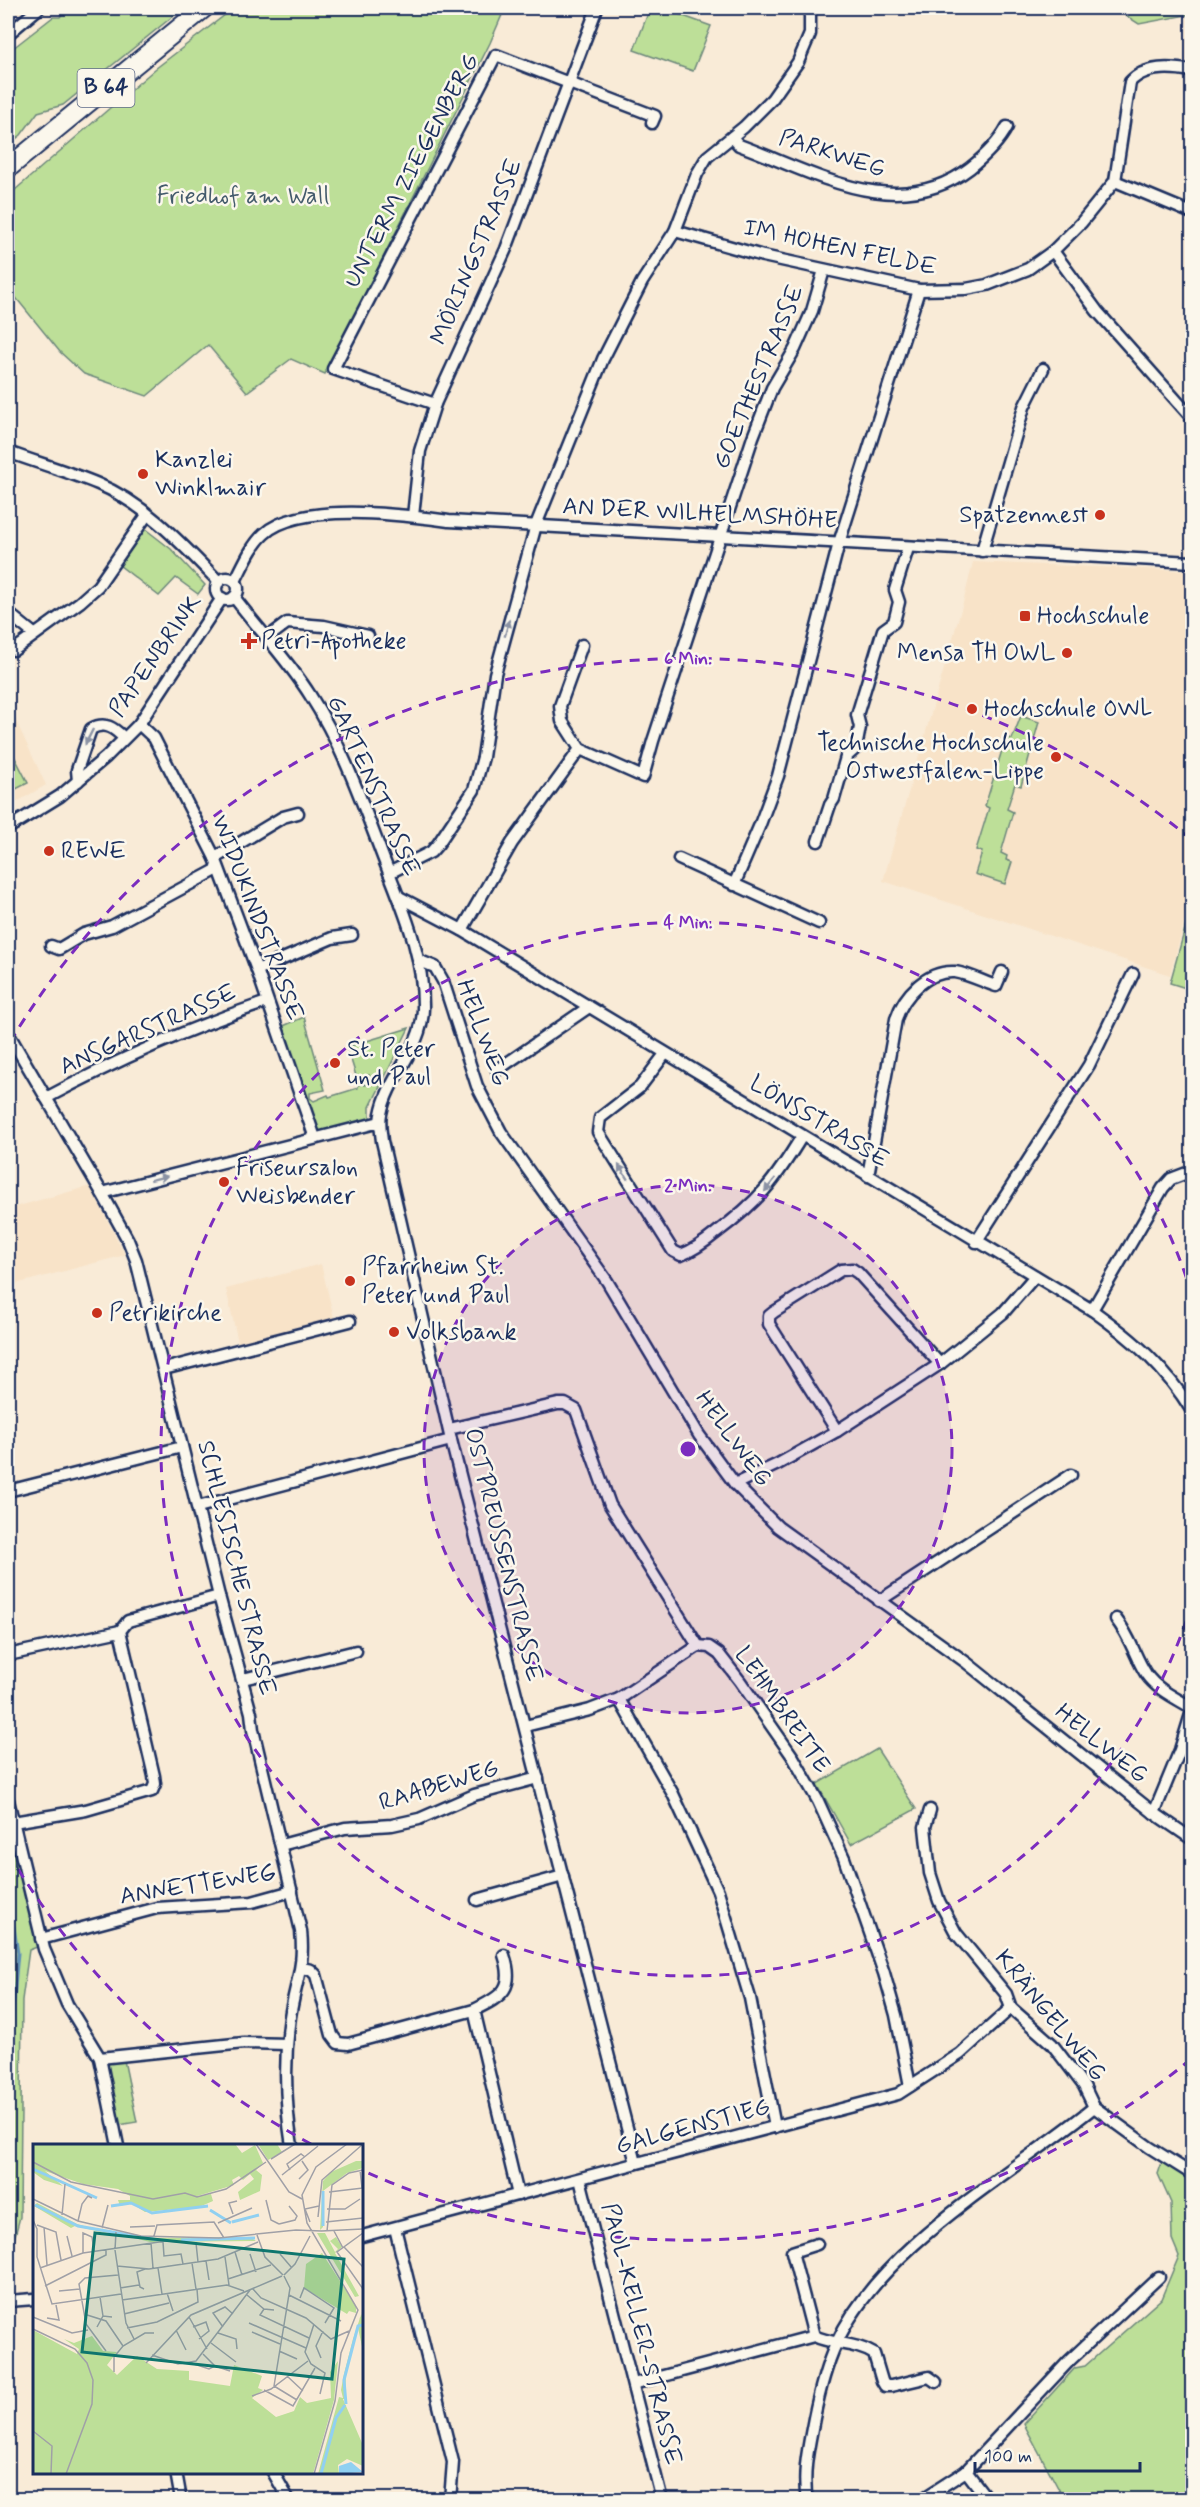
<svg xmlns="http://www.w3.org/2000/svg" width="1200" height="2507" viewBox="0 0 1200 2507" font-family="Mynerve,sans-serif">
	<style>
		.built { fill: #f8e3c8 }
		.green { fill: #bddf98; stroke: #6c877b; stroke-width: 1.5 }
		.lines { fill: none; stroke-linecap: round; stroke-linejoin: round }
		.stream { stroke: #6190b6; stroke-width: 3 }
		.minor-casing { stroke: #1b2f5e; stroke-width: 15 }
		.primary-casing { stroke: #1b2f5e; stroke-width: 22 }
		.minor { stroke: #fbf7ec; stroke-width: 10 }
		.primary { stroke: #fbf7ec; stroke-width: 18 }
		.oneway { fill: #8b93a5 }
		.ring { fill: none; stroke: #7b2cbf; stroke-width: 3; stroke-dasharray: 10 8 }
		.poi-dot { fill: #c8321e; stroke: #fbf7ec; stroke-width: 2 }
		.labels { text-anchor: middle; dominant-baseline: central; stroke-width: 5; stroke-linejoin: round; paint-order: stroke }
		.shield { fill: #fbf7ec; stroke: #5e6b89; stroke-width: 1.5 }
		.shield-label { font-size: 22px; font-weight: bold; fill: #1b2f5e }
		.street-label { font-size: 24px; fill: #1b2f5e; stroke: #fbf7ec }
		.park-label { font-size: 24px; fill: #445b6c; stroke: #fbf7ec }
		.poi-label { font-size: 24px; fill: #1b2f5e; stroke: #fbf7ec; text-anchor: start }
		.inset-river { fill: none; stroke: #90d0f1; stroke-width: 3 }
		.inset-road { fill: none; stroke: #a0a0a7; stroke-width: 1.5 }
		.view { fill: #0f766e; fill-opacity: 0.15; stroke: #0f766e; stroke-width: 3 }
		.inset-edge { fill: none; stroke: #1b2f5e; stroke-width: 3 }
		.centre { fill: #7b2cbf; stroke: #fbf7ec; stroke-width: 3 }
		.ring-label { font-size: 18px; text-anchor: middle; font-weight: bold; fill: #7b2cbf; stroke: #fbf7ec; stroke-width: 5; stroke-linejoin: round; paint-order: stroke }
	</style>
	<rect width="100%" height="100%" fill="#f9ebd7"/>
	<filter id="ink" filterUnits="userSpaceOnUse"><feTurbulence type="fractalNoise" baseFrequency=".0167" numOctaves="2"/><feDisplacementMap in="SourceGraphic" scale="12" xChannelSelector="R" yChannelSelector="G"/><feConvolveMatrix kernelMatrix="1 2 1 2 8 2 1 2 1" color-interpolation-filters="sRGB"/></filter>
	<g filter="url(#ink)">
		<g class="built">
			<polygon points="973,562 1192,571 1192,590 1187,623 1192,633 1192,895 1170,975 883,881 964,599"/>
			<polygon points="8,704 46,785 8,807"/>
			<polygon points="90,1186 125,1255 8,1286 8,1209"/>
			<polygon points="321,1264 334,1318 238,1342 226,1289"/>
		</g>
		<g class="green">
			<polygon points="66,8 183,8 63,105 38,112 21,135 8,145 8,67 12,63 8,57 8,52 53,17 60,17"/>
			<polygon points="234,8 505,8 490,43 325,374 291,359 247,392 208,345 147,396 84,374 60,352 8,288 8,196 155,69"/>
			<polygon points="650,8 661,8 711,26 693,71 634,50"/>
			<polygon points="1114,8 1192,8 1192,14 1139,24"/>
			<polygon points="144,528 171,549 205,585 198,594 176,578 159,596 119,565"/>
			<polygon points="1021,716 1039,722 1021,786 1015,784 1007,809 1013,812 1001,853 1007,856 1006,860 1012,862 1005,884 975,874 982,852 976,850 989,808 985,806 1006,737 1012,739"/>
			<polygon points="8,744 28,783 8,793"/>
			<polygon points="1192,903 1192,990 1170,983"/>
			<polygon points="304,1017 325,1090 310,1093 310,1098 314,1101 328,1095 329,1097 358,1088 358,1085 364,1083 365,1085 371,1083 369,1075 357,1079 347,1047 409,1028 370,1107 370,1122 317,1133 281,1027"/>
			<polygon points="877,1749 916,1809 851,1844 817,1784"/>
			<polygon points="8,1826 37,1947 29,1950 22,2000 20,2217 8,2262"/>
			<polygon points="124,2060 137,2122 119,2125 105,2063"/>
			<polygon points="1162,2162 1192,2180 1192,2499 1064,2499 1024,2424 1075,2368 1085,2366 1161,2299 1179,2256 1172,2239 1171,2203 1158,2174"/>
		</g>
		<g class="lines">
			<g class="stream">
				<polyline points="8,1889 18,1953 13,2009 11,2095 8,2106"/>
				<polyline points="8,2125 8,2135"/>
				<polyline points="8,2179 8,2190"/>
			</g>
			<g class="minor-casing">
				<g id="minor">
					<polyline points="8,34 39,8"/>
					<path d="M732 137 739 145C813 172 897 224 970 168 985 156 998 144 1007 127"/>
					<polyline points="1115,181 1192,213"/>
					<path d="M675 231 763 256 919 290 966 289 987 285 1028 269 1053 251 1081 223 1115 181 1130 82C1145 65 1171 67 1192 71"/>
					<polyline points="1053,251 1097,311 1192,418"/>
					<polyline points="435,404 333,369 496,55 655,116 652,123"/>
					<path d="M8 452C38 463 69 472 98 484 146 504 184 546 219 582"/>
					<polyline points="413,516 420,451 435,404 506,249 597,8"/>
					<polyline points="982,551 1024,407 1043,369"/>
					<circle cx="227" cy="589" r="11"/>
					<path d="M235 581C243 566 251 546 264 534 300 501 403 515 449 521L1192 562"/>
					<path d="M234 597C259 630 288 660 310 695 341 743 361 799 381 852 401 905 424 952 423 1009 422 1050 388 1076 381 1114 379 1123 381 1132 382 1141L451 1440 636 2163"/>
					<polyline points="8,613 34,634"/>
					<polyline points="267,638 287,623 324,626 368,636"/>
					<polyline points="14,650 80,602 98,586 147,515"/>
					<polyline points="139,724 154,738 215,858 257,970 315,1138"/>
					<polyline points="580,749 643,777 653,741 753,437 772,388 795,349 812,311 824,270"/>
					<path d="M78 781 77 770 91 729C105 721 114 728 124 738"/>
					<polyline points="8,828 60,796 106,757 139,724 222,598"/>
					<polyline points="818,841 830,805 834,799 846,757 856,748 860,727 857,715 883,630 894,622 899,602 895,590 908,548"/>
					<polyline points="215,858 283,817 298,813"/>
					<polyline points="679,859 819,923"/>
					<polyline points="389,873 431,852 438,844 474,790 483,757 495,674 536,525 603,359 642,282 675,231 697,174 707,157 744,127 772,99 798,62 810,34 810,8"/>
					<polyline points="734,885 759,827 778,776 839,543 919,290"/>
					<path d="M399 897 462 930 1092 1310C1134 1340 1165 1367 1192 1411"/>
					<polyline points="462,930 512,843 580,749 562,721 560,706 582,645"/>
					<polyline points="51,946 59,949 84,934 112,926 218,869"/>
					<polyline points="420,961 435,967 443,981 477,1086 501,1132 607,1281 699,1435 735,1484 778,1527 967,1663 1154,1813 1192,1839"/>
					<polyline points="257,970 332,938 352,935"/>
					<path d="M8 1033 102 1193 128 1240 136 1260 219 1596 251 1713 253 1730 301 1931C305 1968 295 1983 290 2017 284 2060 285 2103 292 2146"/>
					<path d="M665 1054 640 1087 600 1118 598 1132 673 1251 681 1255C694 1250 705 1242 716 1233 759 1201 774 1182 802 1136"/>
					<polyline points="497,1070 589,1007"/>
					<path d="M46 1098C117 1060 191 1027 267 1002"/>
					<path d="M868 1176 896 1019C904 995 927 970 955 972 968 974 984 982 996 986L1002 972"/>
					<polyline points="102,1193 380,1122"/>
					<polyline points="976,1242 1089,1065 1133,974"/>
					<polyline points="1092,1310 1163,1188 1171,1179 1192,1171"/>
					<polyline points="164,1369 350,1321"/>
					<polyline points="449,1429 558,1404 565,1404 576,1410 610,1505 698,1646 709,1647 719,1654 740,1681 793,1757 818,1801 844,1858 884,1973 896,2015 910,2086"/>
					<polyline points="837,1431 769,1324 769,1316 774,1312 841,1270 852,1269 858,1273 940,1364"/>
					<polyline points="735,1484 778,1464 837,1431 940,1364 1003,1313 1035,1276"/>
					<polyline points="8,1491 182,1447"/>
					<polyline points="198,1507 451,1440"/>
					<polyline points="879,1601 1071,1475"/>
					<path d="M1116 1619C1131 1638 1134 1655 1146 1674 1157 1690 1176 1698 1192 1708"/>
					<polyline points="8,1655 120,1631"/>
					<polyline points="243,1679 356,1651"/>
					<polyline points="619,1699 673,1794 718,1891 750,1998 775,2127"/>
					<polyline points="525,1726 590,1710 619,1699 698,1646"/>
					<polyline points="8,1800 44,1949 67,2004 100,2058 118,2146"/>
					<polyline points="930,1810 925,1827 930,1873 939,1901 956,1933 1006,1994 1011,2008 1052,2044 1084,2086 1094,2107 1149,2147 1192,2174"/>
					<polyline points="1154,1813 1180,1750 1192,1711"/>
					<polyline points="13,1822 86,1810 152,1791 155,1784 154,1776 120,1631 128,1621 219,1596"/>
					<polyline points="281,1845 345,1828 392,1825 419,1819 474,1795 538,1778"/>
					<polyline points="477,1900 563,1876"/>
					<polyline points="41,1939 157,1908 252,1902 292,1891"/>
					<path d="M302 1968 311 1970 316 1975 332 2035 338 2043 348 2044 474 2010C503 1996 515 1988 504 1955"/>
					<polyline points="474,2010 518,2195"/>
					<polyline points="100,2058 244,2043 287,2044"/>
					<polyline points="580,2179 662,2500"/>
					<polyline points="395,2228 453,2462 450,2500"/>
					<polyline points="362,2236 898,2094 960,2054 1011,2008"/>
					<path d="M817 2244 792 2252 814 2336C833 2345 855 2342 874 2354L882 2381 885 2386H891L929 2377 936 2382"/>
					<polyline points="8,2301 34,2299"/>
					<polyline points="633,2384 814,2336"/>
					<polyline points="966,2471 988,2500"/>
					<polyline points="176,2472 181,2500"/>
					<polyline points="273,2472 289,2500"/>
					<path d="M807 2500C802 2473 809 2445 814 2418 819 2393 825 2368 836 2344 882 2244 1011 2175 1094 2107"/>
					<polyline points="921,2500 966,2471 1069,2361 1159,2277"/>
				</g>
			</g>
			<g class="primary-casing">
				<polyline id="primary" points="8,168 204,8"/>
			</g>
			<use href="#minor" class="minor"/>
			<use href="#primary" class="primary"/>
		</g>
		<defs><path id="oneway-solid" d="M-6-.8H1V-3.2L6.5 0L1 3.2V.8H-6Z" transform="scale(1.5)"/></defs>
		<g class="oneway">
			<use href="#oneway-solid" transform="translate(507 628) rotate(-75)"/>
			<use href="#oneway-solid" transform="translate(89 737) rotate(117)"/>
			<use href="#oneway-solid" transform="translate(623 1172) rotate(-122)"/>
			<use href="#oneway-solid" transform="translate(159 1178) rotate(-14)"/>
			<use href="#oneway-solid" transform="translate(770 1185) rotate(129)"/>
		</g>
	</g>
	<circle cx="688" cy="1449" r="264" fill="#7b2cbf" fill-opacity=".12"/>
	<g class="ring">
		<circle cx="688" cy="1449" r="264"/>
		<path d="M1192 1603A527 527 0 1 1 1192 1295"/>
		<path d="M1191 2059A791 791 0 0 1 366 2172M311 2144A791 791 0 0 1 10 1856M10 1042A791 791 0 0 1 1191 839"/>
	</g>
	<g class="poi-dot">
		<circle cx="143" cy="474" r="6"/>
		<circle cx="1100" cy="515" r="6"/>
		<rect x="1019" y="610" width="12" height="12" rx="3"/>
		<path d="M246 632h6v6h6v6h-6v6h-6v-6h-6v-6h6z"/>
		<circle cx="1067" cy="653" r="6"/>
		<circle cx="972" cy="709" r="6"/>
		<circle cx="1056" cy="757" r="6"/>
		<circle cx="49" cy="851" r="6"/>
		<circle cx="335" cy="1063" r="6"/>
		<circle cx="224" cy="1182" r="6"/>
		<circle cx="350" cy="1281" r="6"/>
		<circle cx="97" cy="1313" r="6"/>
		<circle cx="394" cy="1332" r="6"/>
	</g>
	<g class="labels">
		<rect class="shield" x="77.5" y="69" width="57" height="38" rx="4.5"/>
		<g class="shield-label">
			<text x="106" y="88">B 64</text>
		</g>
		<g class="street-label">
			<text transform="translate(832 154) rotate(18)">PARKWEG</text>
			<text transform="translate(412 171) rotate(-62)">UNTERM ZIEGENBERG</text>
			<text transform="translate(840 248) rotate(12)">IM HOHEN FELDE</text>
			<text transform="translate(477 252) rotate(-67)">MÖRINGSTRASSE</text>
			<text transform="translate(759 377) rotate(-67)">GOETHESTRASSE</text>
			<text transform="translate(700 514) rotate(3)">AN DER WILHELMSHÖHE</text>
			<text transform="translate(156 656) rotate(-55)">PAPENBRINK</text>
			<text transform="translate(373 786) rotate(66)">GARTENSTRASSE</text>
			<text transform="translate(257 918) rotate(69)">WIDUKINDSTRASSE</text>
			<text transform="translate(148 1030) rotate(-24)">ANSGARSTRASSE</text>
			<text transform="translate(482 1033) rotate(70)">HELLWEG</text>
			<text transform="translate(819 1122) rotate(31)">LÖNSSTRASSE</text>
			<text transform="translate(733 1439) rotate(54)">HELLWEG</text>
			<text transform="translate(503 1555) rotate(76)">OSTPREUSSENSTRASSE</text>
			<text transform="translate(236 1568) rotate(76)">SCHLESISCHE STRASSE</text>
			<text transform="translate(782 1710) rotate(55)">LEHMBREITE</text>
			<text transform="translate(1101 1744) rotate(39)">HELLWEG</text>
			<text transform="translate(439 1786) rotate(-17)">RAABEWEG</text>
			<text transform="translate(198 1885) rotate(-9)">ANNETTEWEG</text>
			<text transform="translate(1050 2016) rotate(51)">KRÄNGELWEG</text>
			<text transform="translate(693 2127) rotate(-15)">GALGENSTIEG</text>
			<text transform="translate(641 2334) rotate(76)">PAUL-KELLER-STRASSE</text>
		</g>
		<g class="park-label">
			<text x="243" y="196">Friedhof am Wall</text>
		</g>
		<g class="poi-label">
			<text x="155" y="460">Kanzlei<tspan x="155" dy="28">Winklmair</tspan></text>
			<text x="1088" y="515" text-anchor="end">Spatzennest</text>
			<text x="1037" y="616">Hochschule</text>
			<text x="261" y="641">Petri-Apotheke</text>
			<text x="1055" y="653" text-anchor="end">Mensa TH OWL</text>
			<text x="984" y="709">Hochschule OWL</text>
			<text x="1044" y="743" text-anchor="end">Technische Hochschule<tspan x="1044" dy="28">Ostwestfalen-Lippe</tspan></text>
			<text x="61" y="851">REWE</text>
			<text x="347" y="1049">St. Peter<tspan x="347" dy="28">und Paul</tspan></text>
			<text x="236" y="1168">Friseursalon<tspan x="236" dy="28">Weisbender</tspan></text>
			<text x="362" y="1267">Pfarrheim St.<tspan x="362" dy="28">Peter und Paul</tspan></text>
			<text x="109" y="1313">Petrikirche</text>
			<text x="406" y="1332">Volksbank</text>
		</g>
	</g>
	<g transform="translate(33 2144)">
		<rect width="330" height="330" fill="#f9ebd7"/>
		<path d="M0 0H202L209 9 222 1 230 19 223 26 229 31 227 47 207 56 205 48 221 35 217 30 210 36 206 32 199 36 201 41 161 53 178 50 180 57 166 63 112 68 98 59 87 62 85 56H97V52L85 45 50 40 12 27 30 42 11 36 0 28ZM225 0H244L249 8 235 16ZM323 17H330V24L314 29 290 47V83L287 86 290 37 298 28ZM4 59 44 80 81 91 42 82 38 84 1 62ZM284 89H292L302 108 305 105 297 97 303 93 309 103 302 109 326 152 322 153ZM85 90 111 94 217 93 223 97 117 98ZM289 109 323 162V169L316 167 314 170 271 144 273 120ZM330 165 326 176 330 168V207L325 184 313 231 312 255H310L329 299 330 322 314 315 305 321 306 330H285L306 253 310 254 308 246 311 230 320 195ZM0 186 44 210 46 205 31 195 41 199 59 192 70 207 84 208 74 221 84 231 104 212 124 225 156 227V236L197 242 201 221 229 232 225 244 230 246 219 254 243 273 261 267 267 253 274 259 298 254 297 228 305 217 301 256 280 330H0Z" fill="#bddf98"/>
		<path d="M318 318 330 328 306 330V322Z" fill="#90d0f1"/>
		<path class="inset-river" d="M0 25 64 54M2 61 45 82 125 96M78 62 98 59 119 69 175 62M177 66 198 79M199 78 226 71M290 82V47M148 96 222 94M313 260 311 236 325 182 330 181M288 330 303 274 312 261"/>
		<path class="inset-road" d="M223 0 256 48 269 55M238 15 262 0M0 18 38 38 120 55 152 49 164 53 193 45 233 18M257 26 254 20 268 10 272 13M327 26 329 44M249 31 285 2M266 35 275 26 269 17M296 48 330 44M0 55 45 77 108 92 186 94 263 86 289 87M233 56 238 76 246 80M294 65H312L327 55M200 70 196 59 204 57M29 71 32 40M285 73 289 36 330 0M0 76 4 85V113L19 160 88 150M45 77 49 60 55 52 59 54M277 78 272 65 286 62M293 78 330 74M185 79 219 64M246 80 262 76 264 72 256 62M4 81 23 88 28 116M11 83 14 121M97 83 122 82M69 84 75 61M288 87 330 85M294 87 299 41 316 29 330 26M301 87 310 104M83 88 82 106 93 179 101 195M330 89 304 108 330 145M224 91 232 113 250 131M34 92 39 112M121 92 124 81 181 78 191 94M130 98 131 112 148 110 150 120M118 99 120 124M311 103 330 123M202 108 209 131M50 109V89L59 93 61 107M217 110 223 128M247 110 259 124M192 113 196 141M173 117 176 136M159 119 163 145M84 122 116 125 185 115 225 98M7 124 50 109 133 97 163 99 165 118M125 124 129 150M251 131 262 120 277 92M195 135 238 121M12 142 73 111V106M87 144 106 141M111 145 107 143 104 128 112 125M220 145 228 154 273 174 298 195 316 187M26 147 47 145M134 149 140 167M214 151 231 165 241 166M256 151 308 177M67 153 70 172M267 154 271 144 301 164 292 179M89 156 194 141 211 147M231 165 227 171 276 194M51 170 73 177 90 202M91 170 136 159M0 173 39 189 55 186M156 173 174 205M14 174 26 176 23 161M216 179 273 204M281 180 272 208 278 220 292 229 287 250M64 183 70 172 79 173M160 183 173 178 176 187 166 195M190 183 180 169 192 163 200 170M94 184 124 178 165 158 164 145M0 185 42 205 54 219 60 236 59 260 33 330M143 186 153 206M219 188 247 200M185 189 203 195 204 205M178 199 203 218M73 207 53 180 46 140 52 134 85 131M246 207 264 215M170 210 182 222 197 227M119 211 145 220 163 217 217 146M288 214 283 202 290 187M113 219 158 171 249 132M158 219 176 225 182 222M81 228V213L90 202 112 189H121M254 232 270 247M241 242 257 144 251 132M241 242 264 256M231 246 260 262 282 224M219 252 238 245 275 217M0 287 19 302 18 330M281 330 302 257 308 209 325 166 274 79 269 51 283 23 314 0"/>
		<path class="view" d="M62 89 311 115 299 235 49 208Z"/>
		<rect width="330" height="330" class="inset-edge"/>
	</g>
	<circle cx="688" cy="1449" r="9" class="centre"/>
	<g class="ring-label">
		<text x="688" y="664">6 Min.</text>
		<text x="688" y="928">4 Min.</text>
		<text x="688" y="1191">2 Min.</text>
	</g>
	<rect width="1200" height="2507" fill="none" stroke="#fbf7ec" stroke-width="30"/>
	<rect x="15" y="15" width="1170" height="2477" fill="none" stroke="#1b2f5e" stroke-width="2" filter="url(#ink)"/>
	<path d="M975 2462v9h165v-9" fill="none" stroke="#1b2f5e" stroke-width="3"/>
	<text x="984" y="2462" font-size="18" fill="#1b2f5e" stroke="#fbf7ec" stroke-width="4.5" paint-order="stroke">100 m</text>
</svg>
